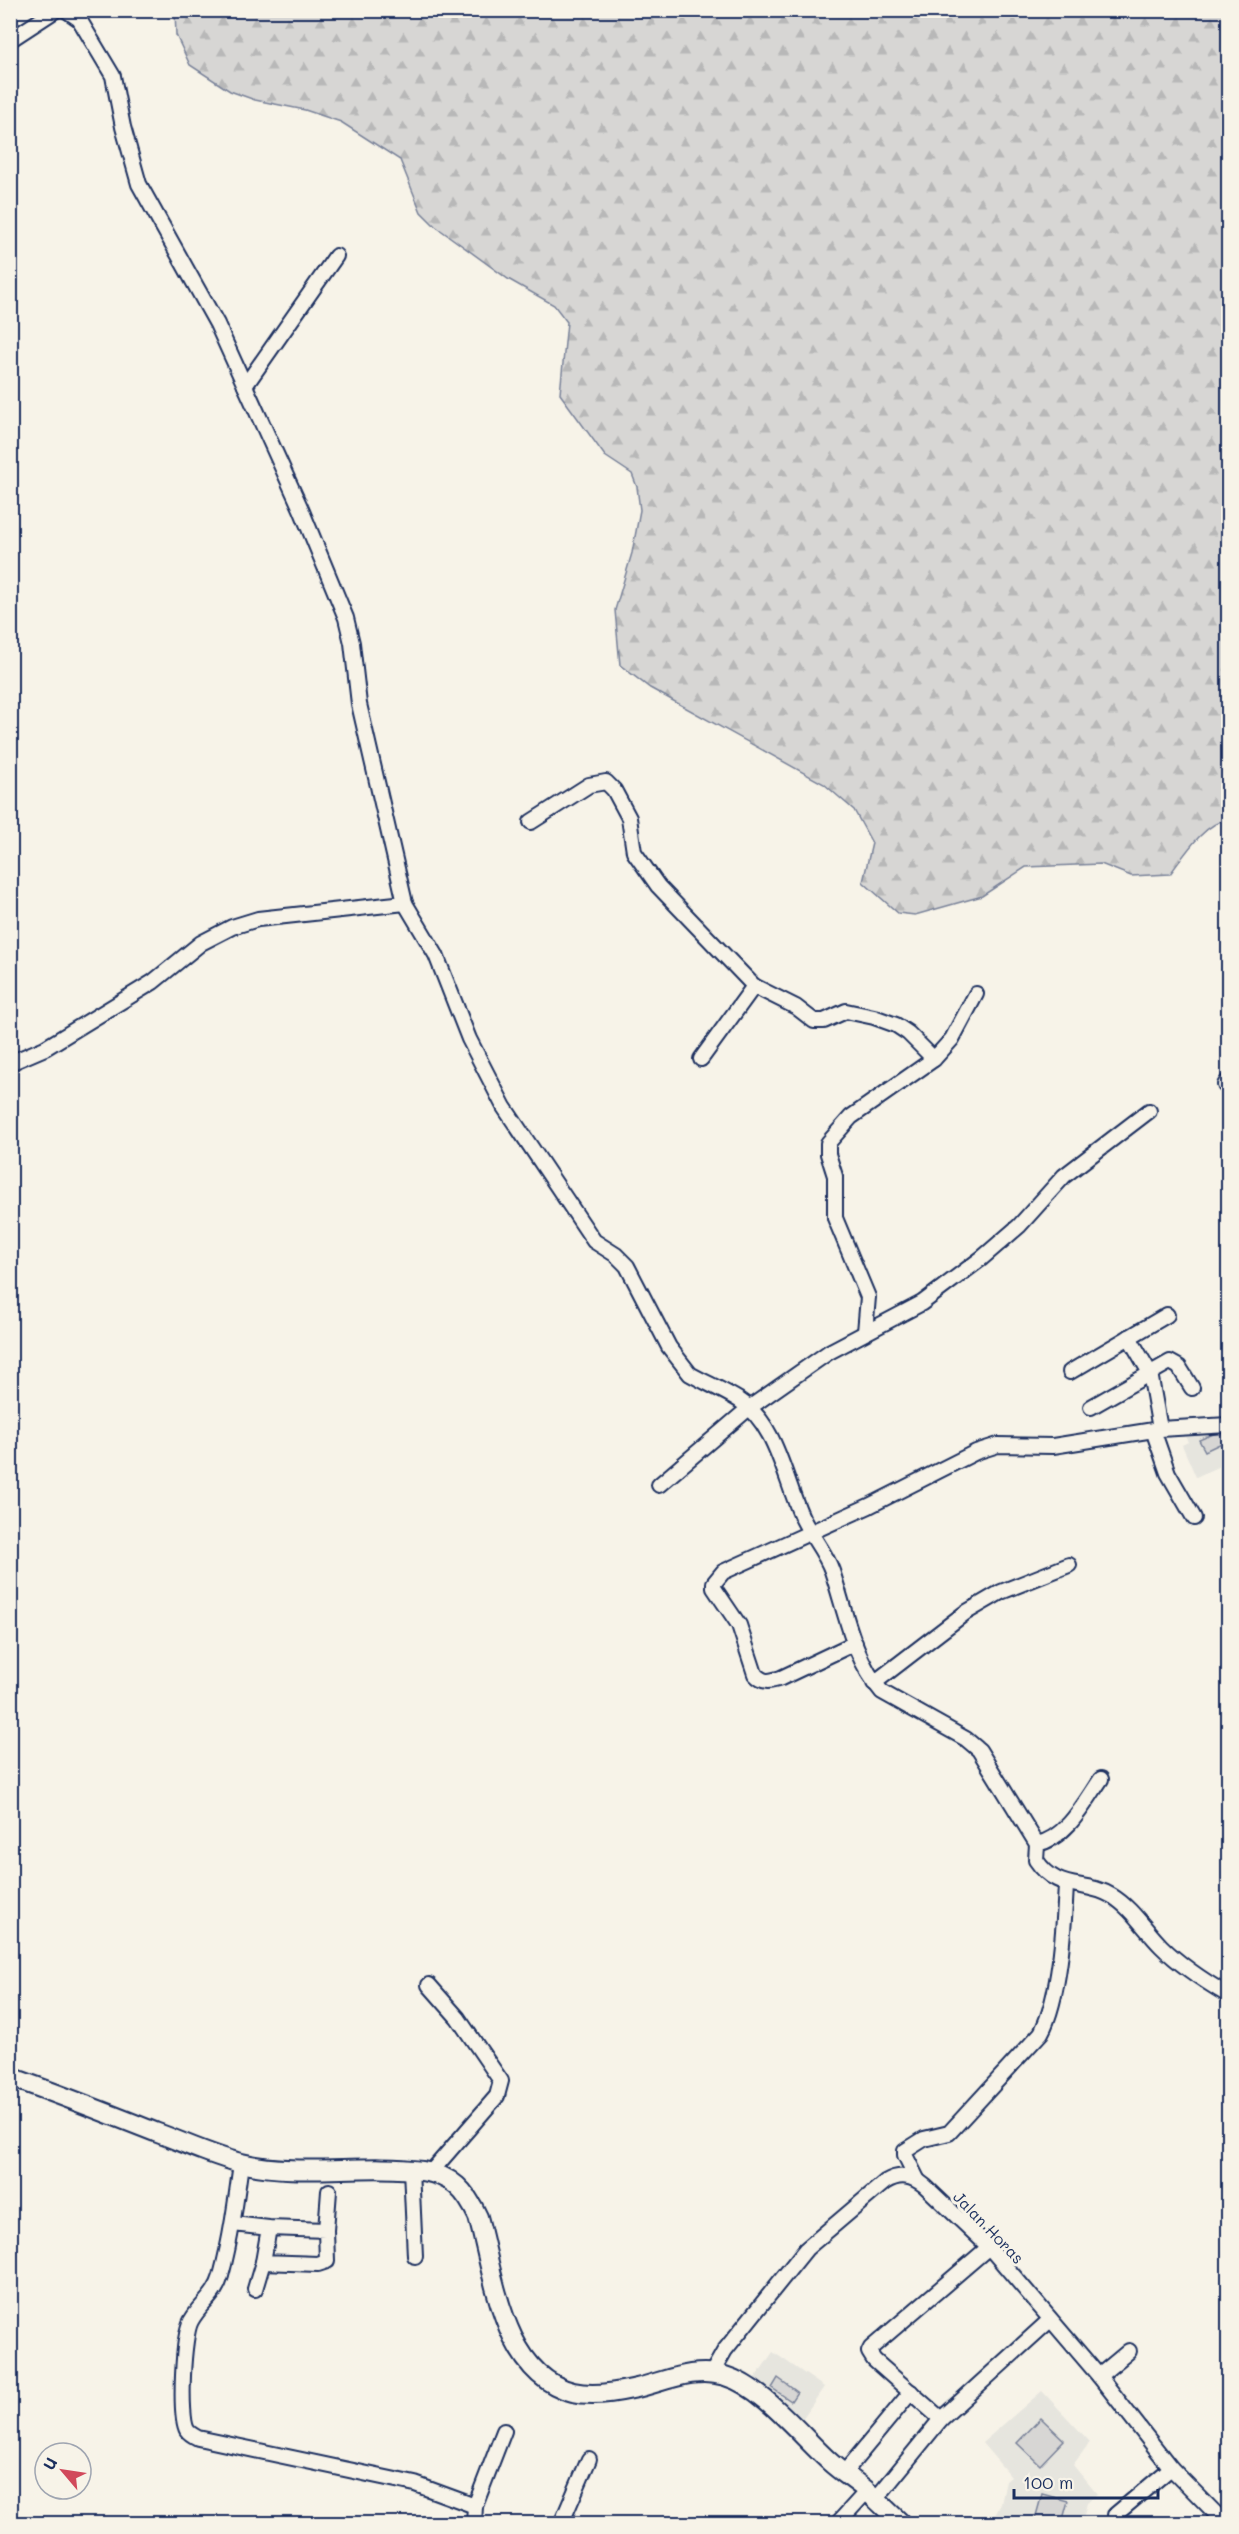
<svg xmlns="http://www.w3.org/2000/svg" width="1239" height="2534" viewBox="0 0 1239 2534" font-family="Mali,sans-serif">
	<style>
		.built { fill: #e6e5de }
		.forest { fill: url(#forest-firs); stroke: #798299; stroke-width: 1.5 }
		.park { fill: #d7d6d4; stroke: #798299; stroke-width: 1.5 }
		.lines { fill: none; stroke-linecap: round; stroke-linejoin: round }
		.minor-casing { stroke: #1b2f5e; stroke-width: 18 }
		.major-casing { stroke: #1b2f5e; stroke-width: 22 }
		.minor { stroke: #f7f3e8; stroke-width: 14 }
		.major { stroke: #f7f3e8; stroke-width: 18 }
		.labels { text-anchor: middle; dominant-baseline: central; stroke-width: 6; stroke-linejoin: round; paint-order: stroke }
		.street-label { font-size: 16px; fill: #1b2f5e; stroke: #f7f3e8 }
	</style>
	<defs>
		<pattern id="forest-firs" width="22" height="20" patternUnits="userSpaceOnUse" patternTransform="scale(1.5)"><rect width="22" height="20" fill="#d7d6d4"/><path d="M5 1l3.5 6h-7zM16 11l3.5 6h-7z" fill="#b8b8b8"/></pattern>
	</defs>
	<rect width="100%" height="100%" fill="#f7f3e8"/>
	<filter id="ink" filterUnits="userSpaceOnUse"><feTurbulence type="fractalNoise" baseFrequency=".0167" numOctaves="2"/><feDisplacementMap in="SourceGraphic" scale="12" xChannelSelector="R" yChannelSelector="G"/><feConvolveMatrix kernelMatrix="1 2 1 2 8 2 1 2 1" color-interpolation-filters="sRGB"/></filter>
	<g filter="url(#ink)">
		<g class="built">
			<polygon points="1228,1428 1228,1462 1196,1477 1182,1445 1188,1442 1183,1432"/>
			<polygon points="773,2352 824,2387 798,2425 751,2384"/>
			<polygon points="1042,2391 1090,2442 1073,2465 1097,2494 1087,2503 1082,2523 991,2523 1001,2504 1006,2481 1011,2477 982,2443"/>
		</g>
		<path class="forest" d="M175 11H1228V819C1203 824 1185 854 1170 874L1131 876 1101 864 1026 867 982 896 915 915 898 913 863 882 872 843 854 810 824 784 650 688 620 665 615 610 632 553 640 510 637 487 632 474 605 456 560 394 567 322 554 305 508 279 435 226 421 212 400 160 341 122 305 110 255 100 230 91 190 65 176 35Z"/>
		<g class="park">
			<polygon points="1228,1428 1228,1440 1205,1451 1199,1440"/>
			<polygon points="778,2378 797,2392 791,2401 772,2388"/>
			<polygon points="1041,2418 1064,2440 1040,2465 1017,2443"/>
			<polygon points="1042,2494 1068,2501 1062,2523 1034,2523"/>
		</g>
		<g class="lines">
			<g class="minor-casing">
				<g id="minor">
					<path d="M66 10 79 19 113 76 123 127 139 184 217 324 301 509 346 618 352 643 359 704 405 903 436 955 469 1039 504 1107 594 1241 616 1255 627 1266 669 1347 690 1374C706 1383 723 1390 739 1400 776 1423 784 1477 801 1515 809 1534 825 1551 832 1571 846 1613 853 1658 882 1692L966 1739 979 1750 1037 1844 1036 1860C1058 1893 1083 1879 1112 1896 1132 1908 1145 1930 1161 1946 1181 1966 1204 1981 1228 1995"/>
					<polyline points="10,40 56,10"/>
					<polyline points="245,386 336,256"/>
					<polyline points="531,822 589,785 606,782 614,790 629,818 634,852 658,886 754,986"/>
					<polyline points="701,1059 754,986 796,1007 814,1021 824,1021 846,1011 874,1017 896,1025 908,1033 934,1059"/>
					<polyline points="10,1063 45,1048 153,982 201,943 232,927 258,919 405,903"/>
					<polyline points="1225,1085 1228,1081"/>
					<polyline points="865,1332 868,1297 835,1218 835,1176 828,1154 828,1143 851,1117 934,1059 952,1039 976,994"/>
					<polyline points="1129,1337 1150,1373 1160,1429"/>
					<polyline points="1070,1372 1167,1315"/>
					<polyline points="1091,1407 1170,1362 1179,1367 1192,1388"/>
					<polyline points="1153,1430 1168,1473 1194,1518"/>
					<polyline points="659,1485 749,1408 829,1352 922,1303 982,1258 1019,1226 1064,1176 1149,1111"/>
					<path d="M855 1643 781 1678C769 1682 763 1683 755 1674L739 1625 714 1588V1583L723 1572 869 1506 976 1452 998 1445 1053 1446 1160 1429 1228 1425"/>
					<polyline points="874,1683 965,1613 1001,1592 1069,1565"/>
					<path d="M1037 1844C1067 1838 1085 1802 1101 1779"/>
					<polyline points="429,1985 458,2018 501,2081 497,2096 431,2172"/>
					<path d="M241 2163C236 2201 231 2239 221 2276 215 2297 201 2303 191 2321 183 2335 179 2416 187 2430 189 2433 194 2436 198 2438L415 2484 475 2506 504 2431"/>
					<polyline points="411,2169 415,2256"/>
					<path d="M917 2179 905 2155V2151L924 2139 949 2133 1041 2033C1060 1998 1064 1926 1066 1885"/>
					<polyline points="233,2224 269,2228 326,2230 327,2261 318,2264 263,2262 269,2228"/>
					<polyline points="326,2230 329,2191"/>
					<polyline points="255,2289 263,2262"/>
					<path d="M712 2373 725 2350 806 2249 885 2182C900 2173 912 2175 925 2186L989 2247 1099 2376 1171 2468 1226 2524"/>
					<polyline points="1099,2376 1129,2351"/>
					<polyline points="941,2419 874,2360 869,2352 871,2348 989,2247"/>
					<polyline points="844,2473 911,2392"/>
					<polyline points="875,2500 941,2419 1050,2320"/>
					<polyline points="1115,2515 1171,2468"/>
					<polyline points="474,2524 475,2506"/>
					<polyline points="561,2524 589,2459"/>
					<polyline points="837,2524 867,2491"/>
				</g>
			</g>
			<g class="major-casing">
				<path id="major" d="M10 2077C59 2094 107 2113 155 2132 183 2142 212 2156 241 2163 300 2177 362 2163 422 2171 452 2175 466 2191 478 2217 494 2274 503 2375 573 2392 590 2396 614 2393 632 2389 662 2383 693 2366 725 2376 763 2387 801 2436 830 2462 841 2472 854 2480 866 2490 878 2501 890 2513 902 2524"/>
			</g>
			<use href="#minor" class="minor"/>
			<use href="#major" class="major"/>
		</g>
	</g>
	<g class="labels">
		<g class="street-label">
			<text transform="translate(989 2227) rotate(46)">Jalan Horas</text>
		</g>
	</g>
	<rect width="1239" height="2534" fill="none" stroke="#f7f3e8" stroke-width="36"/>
	<rect x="18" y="18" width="1203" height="2498" fill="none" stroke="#1b2f5e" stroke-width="2" filter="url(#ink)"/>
	<g transform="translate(63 2471) rotate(299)"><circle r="28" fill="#f7f3e8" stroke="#9fa5b1" stroke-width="1.5"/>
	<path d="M0-4.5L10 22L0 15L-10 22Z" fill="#d1495b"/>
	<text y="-9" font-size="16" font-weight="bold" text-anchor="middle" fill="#1b2f5e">U</text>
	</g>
	<path d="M1014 2489v9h144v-9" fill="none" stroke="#1b2f5e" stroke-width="3"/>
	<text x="1023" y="2489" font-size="18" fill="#1b2f5e" stroke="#f7f3e8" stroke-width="4.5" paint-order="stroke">100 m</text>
</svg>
